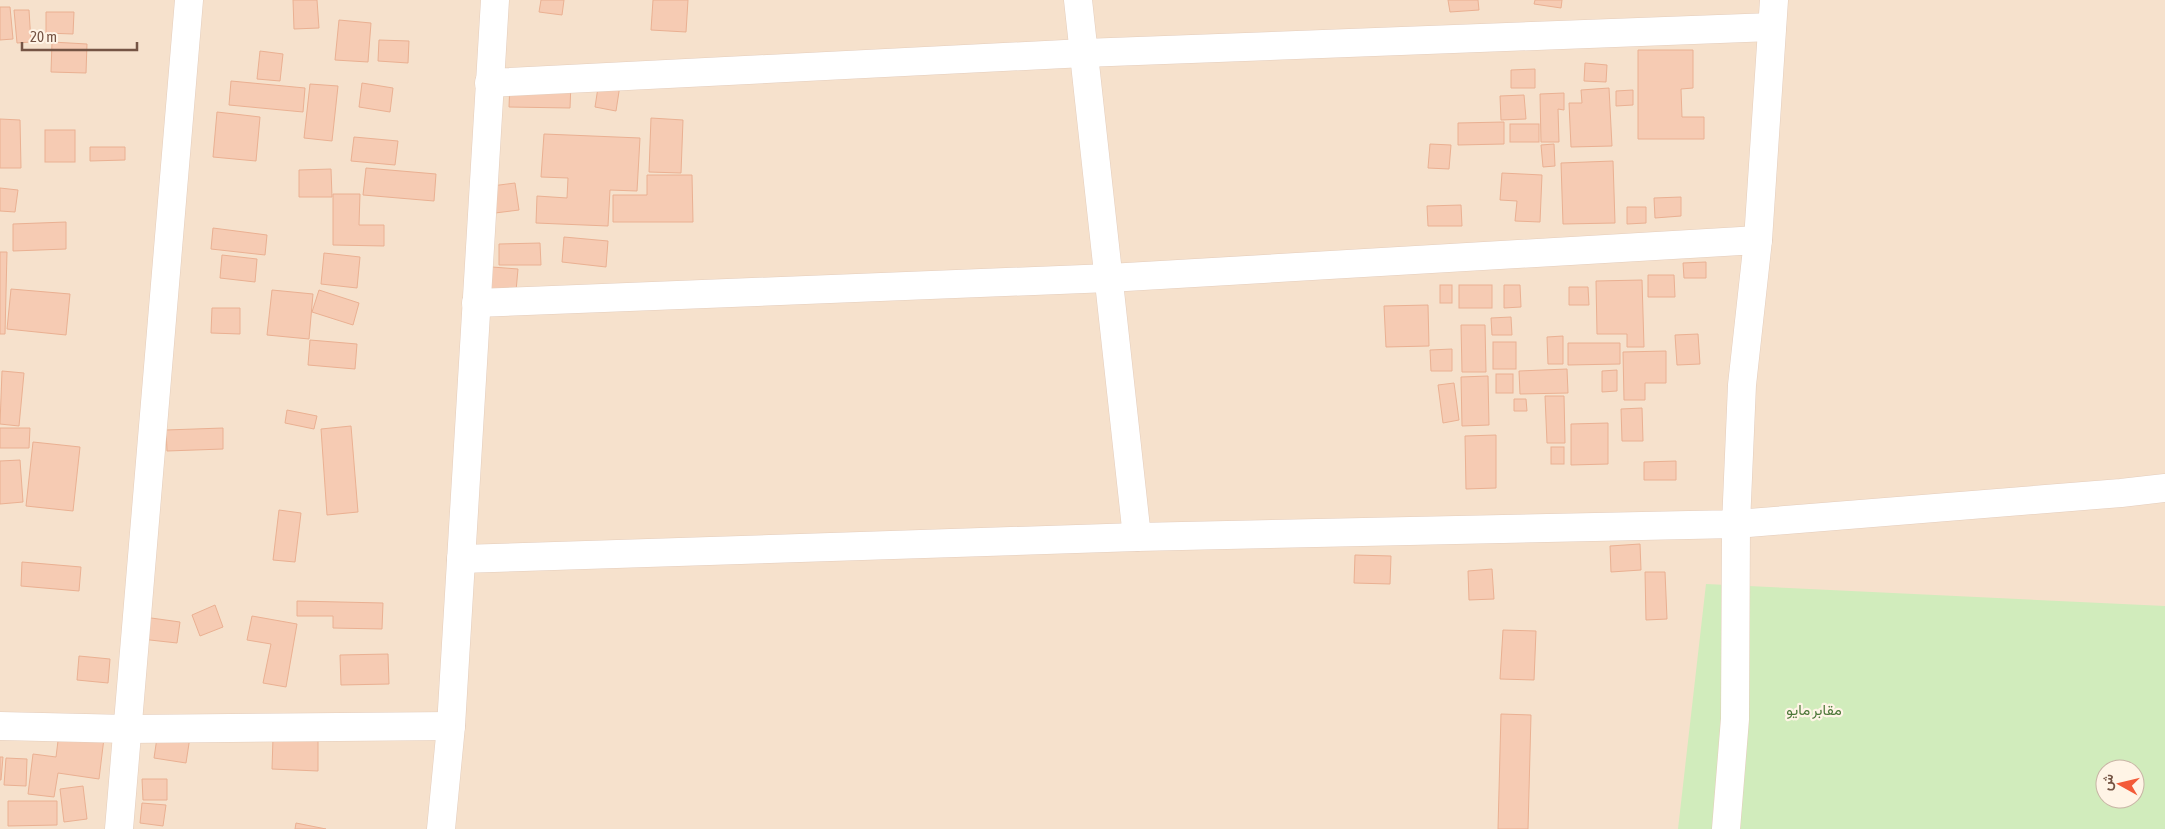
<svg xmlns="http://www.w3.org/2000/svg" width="2165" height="829" viewBox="0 0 2165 829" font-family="'Asap Condensed',Vazirmatn,sans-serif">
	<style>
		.residential { fill: #f6e1cc; fill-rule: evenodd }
		.green { fill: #d1ecbc; fill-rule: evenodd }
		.building { fill: #f6cbb3; stroke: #eab092 }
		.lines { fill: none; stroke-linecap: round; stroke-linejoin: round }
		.minor-casing { stroke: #e4cdbc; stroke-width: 29 }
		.minor { stroke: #fff; stroke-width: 28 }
		.labels { text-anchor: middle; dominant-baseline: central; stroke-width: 4.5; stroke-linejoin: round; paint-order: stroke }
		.park-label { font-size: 15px; fill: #4d7739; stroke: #fff4e6 }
	</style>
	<rect width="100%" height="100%" fill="#fef0de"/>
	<path class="residential" d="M0 0H2165V829H0ZM2105 769H2135V799H2105Z"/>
	<path class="green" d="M1706 584 2165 606V829H1678ZM2105 769H2135V799H2105Z"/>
	<g class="building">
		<polygon points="293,0 317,0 319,28 294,29"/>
		<polygon points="541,0 564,0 562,15 539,12"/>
		<polygon points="653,0 688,0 686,32 651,30"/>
		<polygon points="1448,0 1478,0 1479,10 1450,12"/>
		<polygon points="1535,0 1562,0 1561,8 1534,4"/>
		<polygon points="0,7 10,7 13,39 0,40"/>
		<polygon points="14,10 29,10 31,42 17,43"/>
		<polygon points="46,12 74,12 73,34 46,33"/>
		<polygon points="339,20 371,23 368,62 335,60"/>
		<polygon points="379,40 409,41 408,63 378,61"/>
		<polygon points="52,42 87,44 86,73 51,72"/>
		<polygon points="1638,50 1693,50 1693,88 1681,89 1682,117 1704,117 1704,139 1638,139"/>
		<polygon points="260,51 283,54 280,81 257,79"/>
		<polygon points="1585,63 1607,65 1606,82 1584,81"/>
		<polygon points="1535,69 1535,88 1511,88 1511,70"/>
		<polygon points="231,81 305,88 303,112 229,105"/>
		<polygon points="599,81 620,85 616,111 595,107"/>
		<polygon points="510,82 571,83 570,108 509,107"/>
		<polygon points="362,83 393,88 390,112 359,107"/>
		<polygon points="310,84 338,86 332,141 304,138"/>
		<polygon points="1609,88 1612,146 1571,147 1569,103 1582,103 1581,90"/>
		<polygon points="1633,90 1633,105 1616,106 1616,91"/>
		<polygon points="1564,93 1564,110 1558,109 1559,142 1541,142 1540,94"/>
		<polygon points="1524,95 1526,119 1501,120 1500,96"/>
		<polygon points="217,112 260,117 256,161 213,157"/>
		<polygon points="651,118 683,120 681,173 649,172"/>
		<polygon points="0,119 20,120 21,168 0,168"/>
		<polygon points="1504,122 1504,144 1458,145 1458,123"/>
		<rect x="1510" y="124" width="29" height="18"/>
		<rect x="45" y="130" width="30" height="32"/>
		<polygon points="544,134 640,138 637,191 610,190 608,226 536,223 537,196 567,198 568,178 541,177"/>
		<polygon points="354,137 398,141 395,165 351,161"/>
		<polygon points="1430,144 1451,145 1449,169 1428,168"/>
		<polygon points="1554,144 1555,166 1543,167 1541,145"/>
		<polygon points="90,147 125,147 125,160 90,161"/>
		<polygon points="1613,161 1615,223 1563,224 1561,163"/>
		<polygon points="366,168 436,174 434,201 363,195"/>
		<polygon points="331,169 332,197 299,197 299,170"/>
		<polygon points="1502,173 1542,175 1540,222 1515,221 1517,201 1500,200"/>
		<polygon points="647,175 692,175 693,222 613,222 613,195 647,195"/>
		<polygon points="515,183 519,210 487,214 484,187"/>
		<polygon points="0,188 18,190 15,212 0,211"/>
		<polygon points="333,194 360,194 359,225 384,225 384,246 333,245"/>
		<polygon points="1681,197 1681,216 1655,218 1654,198"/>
		<polygon points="1461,205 1462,226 1428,226 1427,206"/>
		<polygon points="1627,207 1646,207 1646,223 1627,224"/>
		<polygon points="66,222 66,249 13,251 13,224"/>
		<polygon points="213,228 267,235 265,255 211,249"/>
		<polygon points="564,237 608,241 606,267 562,262"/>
		<polygon points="540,243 541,265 499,265 499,244"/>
		<polygon points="0,252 7,252 5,334 0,334"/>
		<polygon points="324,253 360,257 357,288 321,284"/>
		<polygon points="222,255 257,259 255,282 220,278"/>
		<polygon points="1706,262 1706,278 1684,278 1683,263"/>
		<polygon points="492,267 518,269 516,291 490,289"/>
		<polygon points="1648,275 1674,275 1675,297 1648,297"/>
		<polygon points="1642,280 1644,347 1627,347 1627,334 1597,334 1596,281"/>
		<rect x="1440" y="285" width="12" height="18"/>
		<rect x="1459" y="285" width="33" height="23"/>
		<polygon points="1504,285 1520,285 1521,307 1504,308"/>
		<polygon points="1569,287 1588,287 1589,305 1569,305"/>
		<polygon points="11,289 70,294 66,335 7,329"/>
		<polygon points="272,290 313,294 309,339 267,335"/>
		<polygon points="319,290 359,303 353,325 312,312"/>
		<polygon points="1428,305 1429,346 1386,347 1384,306"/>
		<polygon points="212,308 240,308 240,334 211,333"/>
		<polygon points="1511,317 1512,335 1492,335 1491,318"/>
		<polygon points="1461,325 1485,325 1486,372 1462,372"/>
		<polygon points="1698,334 1700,364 1677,365 1675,335"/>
		<polygon points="1563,336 1563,364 1548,364 1547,337"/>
		<polygon points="310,340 357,344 355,369 308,365"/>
		<rect x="1493" y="342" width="23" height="27"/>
		<polygon points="1568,343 1620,343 1620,364 1568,365"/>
		<polygon points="1452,349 1452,371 1431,371 1430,350"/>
		<polygon points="1666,351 1666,383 1645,383 1645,400 1624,400 1623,352"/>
		<polygon points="1567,369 1568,393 1520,394 1519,371"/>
		<polygon points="1617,370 1617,391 1602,392 1602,371"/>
		<polygon points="2,371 24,373 19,426 0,424"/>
		<rect x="1496" y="374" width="17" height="19"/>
		<polygon points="1488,376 1489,425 1462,426 1461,377"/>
		<polygon points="1454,383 1459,420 1443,423 1438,385"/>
		<polygon points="1545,396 1564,396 1565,443 1547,443"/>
		<polygon points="1514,399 1526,399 1527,411 1514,411"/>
		<polygon points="1642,408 1643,441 1622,441 1621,409"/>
		<polygon points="287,410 317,416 314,429 285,423"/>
		<polygon points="1608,423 1608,464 1571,465 1571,424"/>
		<polygon points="351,426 358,512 327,515 321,429"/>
		<polygon points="0,428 30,428 29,448 0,448"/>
		<polygon points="223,428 223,449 167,451 166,430"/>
		<polygon points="1496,435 1496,488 1466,489 1465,436"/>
		<polygon points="33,442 80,447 73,511 26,506"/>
		<rect x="1551" y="447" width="13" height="17"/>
		<polygon points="20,460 23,502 0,504 0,461"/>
		<polygon points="1676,461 1676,480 1644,480 1644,462"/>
		<polygon points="279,510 301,513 295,562 273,560"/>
		<polygon points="1640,544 1641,570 1611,572 1610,546"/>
		<polygon points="1355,555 1391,556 1390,584 1354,583"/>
		<polygon points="22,562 81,567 79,591 21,586"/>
		<polygon points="1492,569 1494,599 1469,600 1468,571"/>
		<polygon points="1645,572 1665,572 1667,619 1646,620"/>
		<polygon points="297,601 383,603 382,629 333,628 333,616 297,616"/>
		<polygon points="215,605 223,627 200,636 192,615"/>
		<polygon points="252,616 297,624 286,687 263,683 271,644 247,640"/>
		<polygon points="144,617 180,622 177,643 141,639"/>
		<polygon points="1503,630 1536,631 1534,680 1500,679"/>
		<polygon points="388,654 389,684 341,685 340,655"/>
		<polygon points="79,656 110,659 108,683 77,680"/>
		<polygon points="1501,714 1531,715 1528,829 1498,829"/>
		<polygon points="60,725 105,730 99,779 58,773 54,797 28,794 33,754 56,757"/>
		<polygon points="158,731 190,737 186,763 154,758"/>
		<polygon points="273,738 318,740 318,771 272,769"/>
		<polygon points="0,757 3,757 1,780 0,780"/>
		<polygon points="6,758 27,759 26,786 4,785"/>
		<polygon points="142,779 167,779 167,800 143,800"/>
		<polygon points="83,786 87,819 64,822 60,789"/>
		<polygon points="8,801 57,801 57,825 8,826"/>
		<polygon points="142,803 166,805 163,826 140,823"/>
		<polygon points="296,823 326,829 295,829"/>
	</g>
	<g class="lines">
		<g class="minor-casing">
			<g id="minor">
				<polyline points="1078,0 1137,537"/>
				<polyline points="489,83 1084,53 1772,27"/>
				<polyline points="476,303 1109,278 1758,240"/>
				<polyline points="461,559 1137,537 1736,524 1742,385 1758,240 1774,0"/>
				<polyline points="0,726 128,729 451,726"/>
				<polyline points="119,829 189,0"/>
				<polyline points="441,829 451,726 495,0"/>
				<polyline points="1726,829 1735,719 1736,524 2121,493 2165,488"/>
			</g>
		</g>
		<use href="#minor" class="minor"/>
	</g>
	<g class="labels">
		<g class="park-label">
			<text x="1814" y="709">مقابر مايو</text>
		</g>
	</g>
	<g transform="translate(2120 784) rotate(278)"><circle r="24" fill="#fff4e6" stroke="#c8b4a5"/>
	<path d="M0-4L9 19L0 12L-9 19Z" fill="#f35a38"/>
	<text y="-8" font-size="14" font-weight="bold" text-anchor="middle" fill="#755444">ش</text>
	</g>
	<path d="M22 42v8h115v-8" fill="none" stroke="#755444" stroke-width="2.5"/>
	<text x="30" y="42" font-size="15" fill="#755444" stroke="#fff4e6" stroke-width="4" paint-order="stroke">20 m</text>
</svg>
